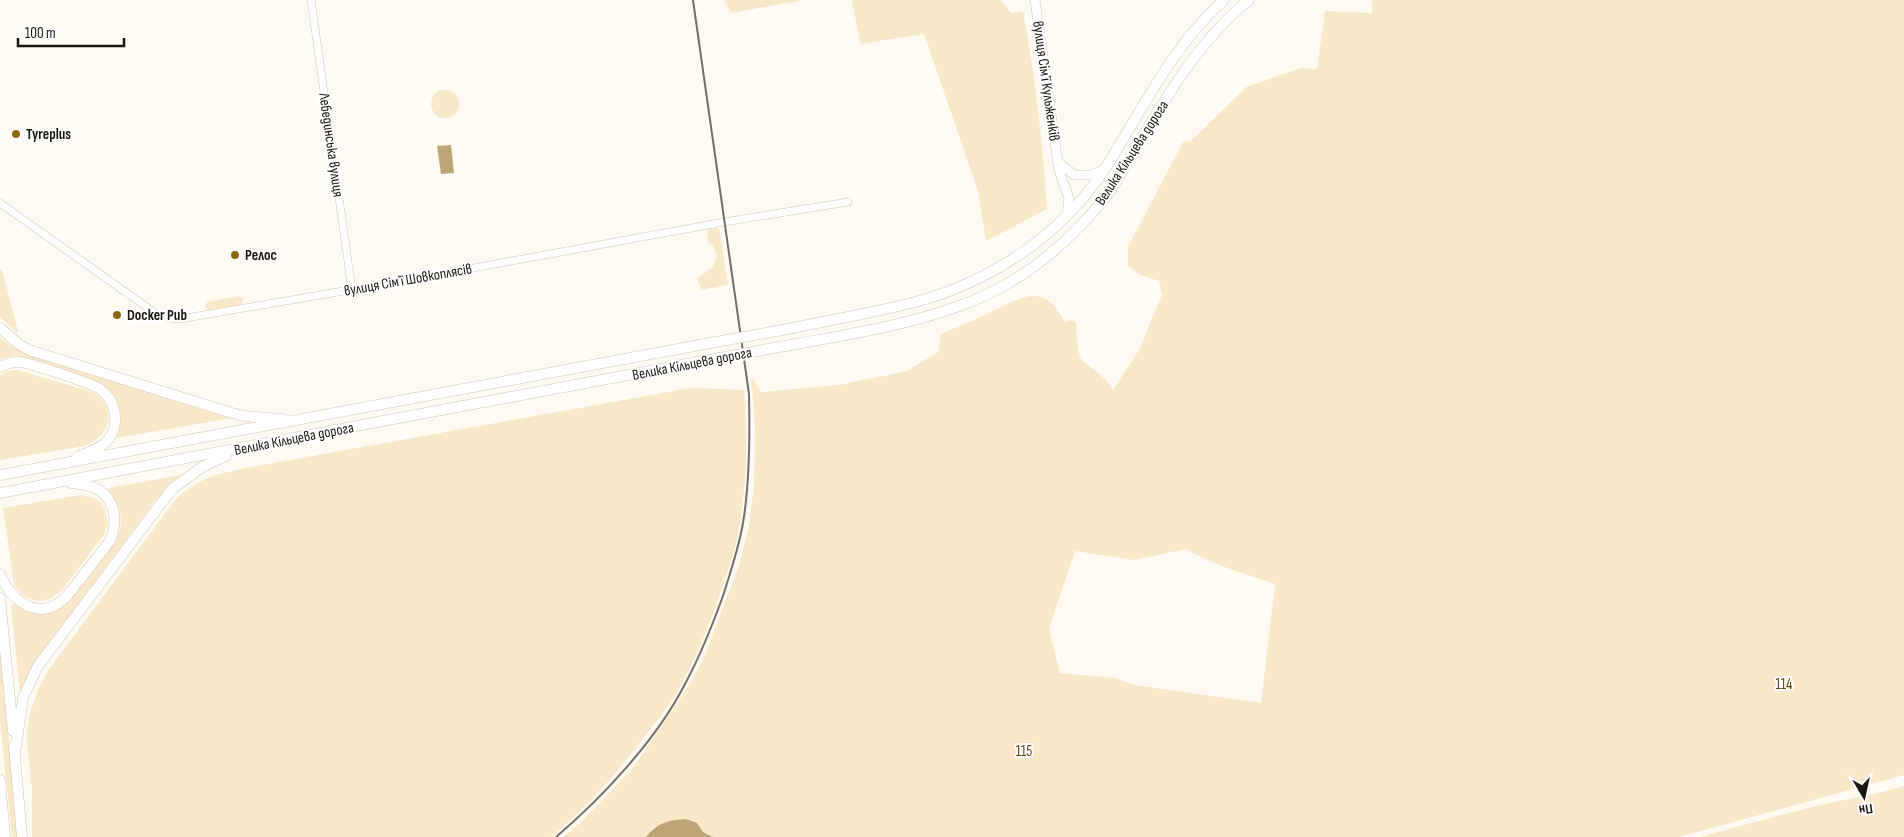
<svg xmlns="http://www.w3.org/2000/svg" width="1904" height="837" viewBox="0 0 1904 837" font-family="'Sofia Sans Condensed',sans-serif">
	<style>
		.green { fill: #f9e8c9; fill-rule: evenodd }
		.water { fill: #bda578 }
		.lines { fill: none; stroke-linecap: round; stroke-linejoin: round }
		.minor-casing { stroke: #d2c7b4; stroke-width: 8 }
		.secondary-casing { stroke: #d2c7b4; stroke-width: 10 }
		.primary-casing { stroke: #d2c7b4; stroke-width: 11 }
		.minor { stroke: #fff; stroke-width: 7 }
		.secondary { stroke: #fff; stroke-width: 9 }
		.primary { stroke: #fff; stroke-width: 10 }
		.rail { stroke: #747068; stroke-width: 2 }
		.primary-bridge-casing { stroke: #d2c7b4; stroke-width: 11; stroke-linecap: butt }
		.primary-bridge { stroke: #fff; stroke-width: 10 }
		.poi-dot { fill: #8d680a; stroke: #fff; stroke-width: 2 }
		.labels { text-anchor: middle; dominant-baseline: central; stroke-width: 4; stroke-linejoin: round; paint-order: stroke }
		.street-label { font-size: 15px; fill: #1b1710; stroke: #fff }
		.poi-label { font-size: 15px; font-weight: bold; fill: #1b1710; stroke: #fff; text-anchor: start }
		.park-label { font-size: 15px; fill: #5c4309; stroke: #fff }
	</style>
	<rect width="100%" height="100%" fill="#fffbf2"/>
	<g class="green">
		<polygon points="723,0 804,0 731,13 726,2"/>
		<path d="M852 0H1001L1011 13 1023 11C1035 77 1043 142 1047 209L986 241 978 191 924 34 860 44Z"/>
		<path d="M1372 0H1904V775L1679 837H713L703 832 691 821 686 819 676 820 654 827 646 837H562L582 821 633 768 688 687 703 659 739 566 749 526 754 484 755 428 751 376 761 392 838 385 879 377 907 371 938 352 941 334C956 327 972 322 987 314 1002 307 1017 297 1034 296 1049 295 1059 311 1065 322L1072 320 1076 323 1078 350 1081 359 1107 381 1113 390 1139 350 1162 295 1159 281 1141 275 1128 266V247L1183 142 1191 141 1246 87 1301 68 1317 69 1325 11 1372 13ZM1186 549C1214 565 1245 574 1275 584L1261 703 1134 685 1115 678 1060 673 1049 628 1075 551 1134 560Z"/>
		<circle cx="445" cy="104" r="14"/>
		<polygon points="718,228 720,231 728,285 701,290 697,278 712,268 717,256 712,244 708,243 707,229"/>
		<polygon points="0,269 2,270 18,331 16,332 0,317"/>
		<polygon points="239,296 244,300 241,305 210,311 205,308 207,302"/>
		<path d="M0 338 13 347 27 354 228 418 227 419 116 438C125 419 121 398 104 386 96 380 85 377 75 374 58 368 41 363 24 357L14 356 0 359Z"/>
		<path d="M17 370 93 392C118 409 111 434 85 446L0 460V375L7 371Z"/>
		<path d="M691 388 744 390C748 434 747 479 740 522 737 545 729 567 722 588 711 620 699 652 683 682 673 701 659 718 646 735 617 773 588 807 551 837H32V789L26 735 31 710 38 690 49 669 175 500C201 476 218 474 251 467Z"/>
		<path d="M181 475 155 501 37 659 30 670 21 693H20L11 606 14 604C49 627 66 607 87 580 96 568 106 555 115 543 125 523 122 507 108 490L109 488Z"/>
		<path d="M81 495 94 498 101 502 105 509 108 524 104 535 62 590C45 606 26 604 14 584L3 508Z"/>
		<polygon points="0,646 18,837 12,837 0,721"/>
		<polygon points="1904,786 1904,837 1699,837 1816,806 1882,792"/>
	</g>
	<g class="water">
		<polygon points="451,145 454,173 441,174 437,146"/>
		<path d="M686 819 697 823 703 832 713 837H646C657 823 668 820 686 819Z"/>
	</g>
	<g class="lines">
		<g class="minor-casing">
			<g id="minor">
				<polyline points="311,0 352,290"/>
				<polyline points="0,203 155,313 168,318 180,319 408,280 724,222 848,202"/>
			</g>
		</g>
		<g class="secondary-casing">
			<g id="secondary">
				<polyline points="1035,0 1059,171 1069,198 1067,215"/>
				<polyline points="1058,162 1074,175 1091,175 1105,169"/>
			</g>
		</g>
		<g class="primary-casing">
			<g id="primary">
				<polyline points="0,328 20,345 29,350 232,413 244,416 283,419"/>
				<path d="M793 328C835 319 878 312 919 301 994 280 1064 233 1106 167 1143 109 1172 46 1224 0"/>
				<path d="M796 344C851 334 907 325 959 306 1021 284 1072 241 1111 190 1151 125 1188 49 1249 0"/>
				<path d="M0 367C5 364 12 362 19 362 28 362 93 384 100 389 117 401 121 428 105 443 97 450 87 453 77 457"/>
				<polyline points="0,475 705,344"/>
				<polyline points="0,493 708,360"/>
				<path d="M0 574C12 602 40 624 67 596L110 541C118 522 116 498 95 488 88 485 79 484 71 483"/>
				<polyline points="0,598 13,731"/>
				<polyline points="14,746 22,837"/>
				<polyline points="15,753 23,698 38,666 172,489 202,467 226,456"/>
				<polyline points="0,780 5,837"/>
			</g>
		</g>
		<use href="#minor" class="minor"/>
		<use href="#secondary" class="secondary"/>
		<use href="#primary" class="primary"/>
		<path class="rail" d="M556 837C603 797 657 739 685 684 701 654 713 624 724 593 731 570 739 547 743 523 750 481 750 437 749 394L693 0"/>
		<g class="primary-bridge-casing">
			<g id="primary-bridge">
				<polyline points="705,344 793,328"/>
				<polyline points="708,360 796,344"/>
			</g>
		</g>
		<use href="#primary-bridge" class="primary-bridge"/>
	</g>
	<g class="poi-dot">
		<circle cx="16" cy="134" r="5"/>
		<circle cx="235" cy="255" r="5"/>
		<circle cx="117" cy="315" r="5"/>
	</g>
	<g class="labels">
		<g class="street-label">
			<text transform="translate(1046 81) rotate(82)">вулиця Сімʼї Кульженків</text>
			<text transform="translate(331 145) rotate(82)">Лебединська вулиця</text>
			<text transform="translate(1132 153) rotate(-57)">Велика Кільцева дорога</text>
			<text transform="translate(408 280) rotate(-10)">вулиця Сімʼї Шовкоплясів</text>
			<text transform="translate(692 364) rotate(-11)">Велика Кільцева дорога</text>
			<text transform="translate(294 439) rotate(-11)">Велика Кільцева дорога</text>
		</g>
		<g class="poi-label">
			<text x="26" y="134">Tyreplus</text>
			<text x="245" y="255">Релос</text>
			<text x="127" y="315">Docker Pub</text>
		</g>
		<g class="park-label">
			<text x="1784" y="684">114</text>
			<text x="1024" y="751">115</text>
		</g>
	</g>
	<g transform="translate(1864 797) rotate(171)" stroke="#ffffff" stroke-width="4" paint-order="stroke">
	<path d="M0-4L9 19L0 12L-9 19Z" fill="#1b1710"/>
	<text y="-8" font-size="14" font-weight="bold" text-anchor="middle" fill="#1b1710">Пн</text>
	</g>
	<path d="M18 38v8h106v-8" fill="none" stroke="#1b1710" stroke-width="2.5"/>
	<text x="25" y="38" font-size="15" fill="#1b1710" stroke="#ffffff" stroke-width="4" paint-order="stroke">100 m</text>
</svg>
